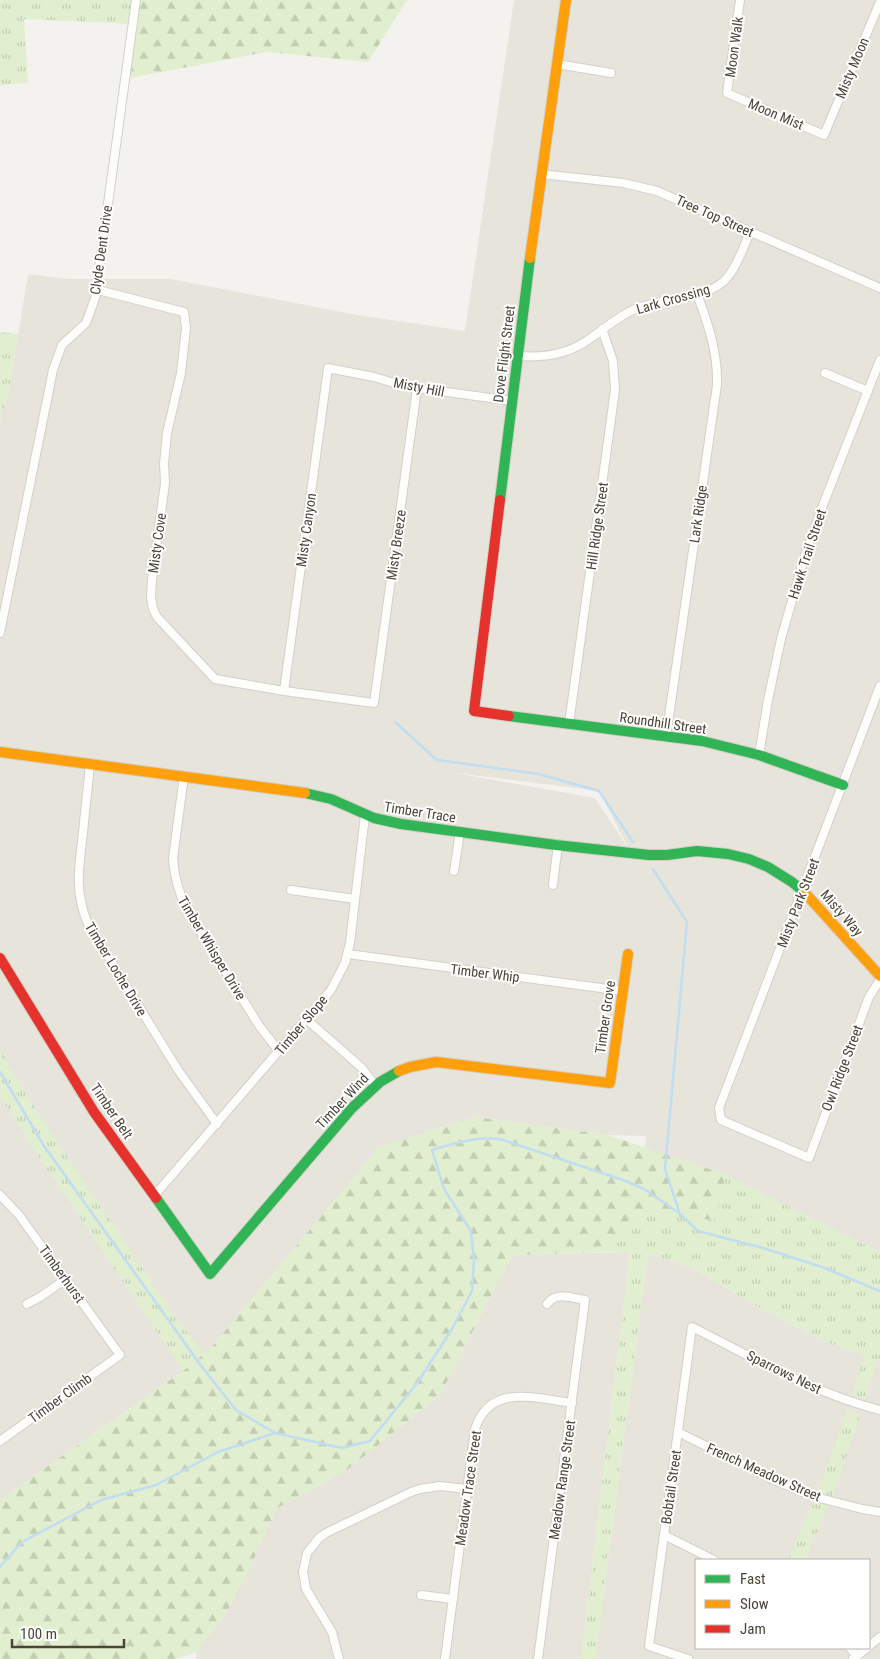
<svg xmlns="http://www.w3.org/2000/svg" width="880" height="1659" viewBox="0 0 880 1659" font-family="'Roboto Condensed',sans-serif">
	<style>
		.residential { fill: #e7e4dc; fill-rule: evenodd }
		.grass { fill: url(#grass-tufts) }
		.forest { fill: url(#forest-firs) }
		.lines { fill: none; stroke-linecap: round; stroke-linejoin: round }
		.stream { stroke: #c0ddf1; stroke-width: 2.5 }
		.street-casing { stroke: #d2d0cb; stroke-width: 10 }
		.fast-casing { stroke: #d3cfc5; stroke-width: 12 }
		.slow-casing { stroke: #d3cfc5; stroke-width: 12 }
		.jam-casing { stroke: #d3cfc5; stroke-width: 12 }
		.street { stroke: #fdfdfc; stroke-width: 8 }
		.fast { stroke: #30b455; stroke-width: 10 }
		.slow { stroke: #ff9f0a; stroke-width: 10 }
		.jam { stroke: #e5322d; stroke-width: 10 }
		.labels { text-anchor: middle; dominant-baseline: central; stroke-width: 4; stroke-linejoin: round; paint-order: stroke }
		.street-label { font-size: 14px; fill: #4b4439; stroke: #fff }
	</style>
	<defs>
		<pattern id="grass-tufts" width="24" height="20" patternUnits="userSpaceOnUse" patternTransform="scale(1.25)"><rect width="24" height="20" fill="#e1eecf"/><path d="M3 7l-1-3M5 7V3M7 7l1-3M15 17l-1-3M17 17v-4M19 17l1-3" fill="none" stroke="#c3cdb2"/></pattern>
		<pattern id="forest-firs" width="22" height="20" patternUnits="userSpaceOnUse" patternTransform="scale(1.25)"><rect width="22" height="20" fill="#e1eecf"/><path d="M5 1l3.5 6h-7zM16 11l3.5 6h-7z" fill="#c3cdb2"/></pattern>
	</defs>
	<rect width="100%" height="100%" fill="#f4f2ee"/>
	<g class="residential">
		<path d="M514 0H880V1252L769 1197 645 1147 646 1136 608 1135 475 1117 379 1147 210 1349 183 1371 0 1500V422L10 384 28 274 68 279H171L357 315 465 331ZM449 772 599 791 629 849 595 798Z"/>
		<polygon points="630,1252 581,1659 196,1659 196,1652 224,1616 238,1591 277,1508 347,1470 440,1395 512,1255"/>
		<path d="M648 1253 688 1266 757 1306 821 1340 880 1360V1659H595ZM696 1560H869V1648H696Z"/>
	</g>
	<g class="grass">
		<polygon points="0,0 136,0 132,24 24,19 28,83 0,85"/>
		<polygon points="0,332 18,334 10,384 0,422"/>
		<polygon points="0,1050 25,1093 170,1310 204,1354 183,1371 35,1151 0,1096"/>
		<polygon points="724,1174 880,1252 880,1360 877,1360 865,1399 852,1396 864,1355 821,1340 757,1306 688,1266 648,1253 595,1659 581,1659 630,1252 605,1252 635,1212 714,1220 725,1190"/>
		<polygon points="847,1410 861,1414 837,1484 805,1560 788,1560 822,1481"/>
	</g>
	<g class="forest">
		<polygon points="136,0 407,0 368,62 267,52 125,79"/>
		<polygon points="475,1117 608,1135 724,1174 725,1190 714,1220 635,1212 605,1252 512,1255 440,1395 347,1470 277,1508 239,1591 224,1616 196,1652 175,1659 0,1659 0,1500 183,1371 210,1349 379,1147"/>
	</g>
	<g class="lines">
		<g class="stream">
			<polyline points="395,722 437,760 539,774 599,791 633,842"/>
			<polyline points="653,869 687,922 665,1169 679,1211"/>
			<polyline points="0,1072 44,1146 199,1363 236,1410 275,1433"/>
			<path d="M0 1567 22 1542 101 1500 156 1485 218 1452 275 1433 342 1448 370 1441 418 1382 452 1329 472 1291 474 1261 471 1231 444 1189 432 1150C458 1142 472 1137 500 1139L626 1181 644 1189 679 1213 698 1231 763 1248 822 1267 880 1291"/>
		</g>
		<g class="street-casing">
			<g id="street">
				<polyline points="740,0 727,93 824,135 880,2"/>
				<polyline points="557,64 611,73"/>
				<polyline points="541,174 623,183 657,191 880,288"/>
				<polyline points="98,290 184,312 186,328 181,373 167,433 164,464 165,483 152,580 151,597 153,609 157,617 215,679 284,691 374,703 417,388"/>
				<path d="M518 356C534 357 548 357 563 352 591 344 609 320 635 309 661 298 703 299 723 282 736 270 743 248 750 232"/>
				<polyline points="825,373 868,391"/>
				<polyline points="0,633 53,370 62,345 86,323 98,290 98,276 136,0"/>
				<polyline points="880,686 719,1108 721,1120 809,1158 869,997 880,980"/>
				<polyline points="284,691 328,368 374,377 404,386 512,401"/>
				<polyline points="569,724 615,390 613,361 602,329"/>
				<path d="M666 737 717 385C718 352 708 324 697 294"/>
				<polyline points="759,755 768,700 781,639 805,555 823,505 880,360"/>
				<path d="M90 764C88 787 85 810 83 833 79 866 74 892 88 924L178 1070 217 1124"/>
				<path d="M184 776 173 858C174 877 179 893 187 910L260 1027 279 1051"/>
				<polyline points="454,871 460,832"/>
				<polyline points="553,885 558,844"/>
				<polyline points="291,890 355,899"/>
				<polyline points="348,954 623,991"/>
				<polyline points="306,1019 361,1067 375,1085"/>
				<polyline points="0,1195 19,1215 120,1355 0,1441"/>
				<polyline points="154,1196 331,990 345,963 350,943 365,815"/>
				<polyline points="27,1304 40,1297 66,1279"/>
				<polyline points="678,1432 772,1479 812,1496 862,1509 880,1512"/>
				<polyline points="664,1535 714,1560"/>
				<polyline points="421,1595 453,1599"/>
				<polyline points="869,1646 880,1637"/>
				<polyline points="850,1648 857,1656"/>
				<polyline points="339,1659 332,1632 306,1589 303,1572 307,1553 319,1538 326,1533 411,1492 420,1489 440,1486 466,1489"/>
				<path d="M445 1659 475 1429C490 1383 535 1398 572 1403"/>
				<path d="M538 1659 585 1300C571 1298 556 1291 547 1304"/>
				<path d="M688 1659 649 1646 692 1327C752 1357 815 1394 880 1410"/>
				<polyline points="853,1659 867,1648"/>
			</g>
		</g>
		<g class="fast-casing">
			<g id="fast">
				<polyline points="500,500 530,258"/>
				<polyline points="509,716 702,741 759,755 843,785"/>
				<polyline points="305,793 331,799 374,818 401,824 556,845 649,855 667,855 697,851 728,854 749,859 768,867 792,882 805,893"/>
				<polyline points="156,1198 210,1274 352,1108 380,1082 399,1071"/>
			</g>
		</g>
		<g class="slow-casing">
			<g id="slow">
				<polyline points="530,258 566,0"/>
				<polyline points="0,752 305,793"/>
				<polyline points="805,893 880,976"/>
				<polyline points="399,1071 410,1067 436,1062 610,1083 628,954"/>
			</g>
		</g>
		<g class="jam-casing">
			<g id="jam">
				<polyline points="500,500 474,711 509,716"/>
				<polyline points="0,958 94,1112 156,1198"/>
			</g>
		</g>
		<use href="#street" class="street"/>
		<use href="#fast" class="fast"/>
		<use href="#slow" class="slow"/>
		<use href="#jam" class="jam"/>
	</g>
	<g class="labels">
		<g class="street-label">
			<text transform="translate(734 47) rotate(-82)">Moon Walk</text>
			<text transform="translate(852 68) rotate(-67)">Misty Moon</text>
			<text transform="translate(776 114) rotate(23)">Moon Mist</text>
			<text transform="translate(715 216) rotate(24)">Tree Top Street</text>
			<text transform="translate(101 250) rotate(-82)">Clyde Dent Drive</text>
			<text transform="translate(673 299) rotate(-16)">Lark Crossing</text>
			<text transform="translate(504 354) rotate(-83)">Dove Flight Street</text>
			<text transform="translate(419 387) rotate(11)">Misty Hill</text>
			<text transform="translate(698 514) rotate(-82)">Lark Ridge</text>
			<text transform="translate(597 526) rotate(-82)">Hill Ridge Street</text>
			<text transform="translate(306 530) rotate(-82)">Misty Canyon</text>
			<text transform="translate(157 543) rotate(-82)">Misty Cove</text>
			<text transform="translate(396 545) rotate(-82)">Misty Breeze</text>
			<text transform="translate(807 554) rotate(-72)">Hawk Trail Street</text>
			<text transform="translate(663 723) rotate(8)">Roundhill Street</text>
			<text transform="translate(420 812) rotate(9)">Timber Trace</text>
			<text transform="translate(798 903) rotate(-69)">Misty Park Street</text>
			<text transform="translate(842 913) rotate(49)">Misty Way</text>
			<text transform="translate(212 948) rotate(59)">Timber Whisper Drive</text>
			<text transform="translate(116 969) rotate(59)">Timber Loche Drive</text>
			<text transform="translate(485 973) rotate(7)">Timber Whip</text>
			<text transform="translate(605 1017) rotate(-82)">Timber Grove</text>
			<text transform="translate(301 1025) rotate(-50)">Timber Slope</text>
			<text transform="translate(842 1068) rotate(-69)">Owl Ridge Street</text>
			<text transform="translate(342 1101) rotate(-47)">Timber Wind</text>
			<text transform="translate(112 1111) rotate(56)">Timber Belt</text>
			<text transform="translate(62 1274) rotate(54)">Timberhurst</text>
			<text transform="translate(784 1372) rotate(26)">Sparrows Nest</text>
			<text transform="translate(60 1398) rotate(-36)">Timber Climb</text>
			<text transform="translate(764 1472) rotate(24)">French Meadow Street</text>
			<text transform="translate(562 1480) rotate(-82)">Meadow Range Street</text>
			<text transform="translate(671 1487) rotate(-82)">Bobtail Street</text>
			<text transform="translate(468 1488) rotate(-82)">Meadow Trace Street</text>
		</g>
	</g>
	<rect x="695" y="1559" width="175" height="90" fill="#ffffff" stroke="#b7b4b0"/>
	<rect x="705" y="1575" width="25" height="8" fill="#30b455" stroke="#b7b4b0"/>
	<text x="740" y="1584" font-size="15" fill="#4b4439">Fast</text>
	<rect x="705" y="1600" width="25" height="8" fill="#ff9f0a" stroke="#b7b4b0"/>
	<text x="740" y="1609" font-size="15" fill="#4b4439">Slow</text>
	<rect x="705" y="1625" width="25" height="8" fill="#e5322d" stroke="#b7b4b0"/>
	<text x="740" y="1634" font-size="15" fill="#4b4439">Jam</text>
	<path d="M12 1639v8h112v-8" fill="none" stroke="#4b4439" stroke-width="2.5"/>
	<text x="20" y="1639" font-size="15" fill="#4b4439" stroke="#ffffff" stroke-width="4" paint-order="stroke">100 m</text>
</svg>
